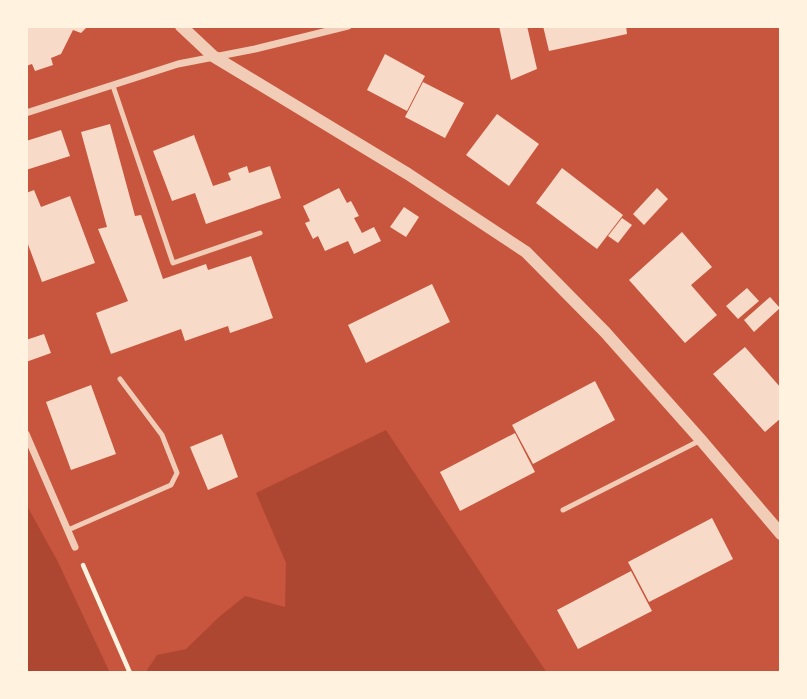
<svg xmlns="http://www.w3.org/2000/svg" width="807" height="699" viewBox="0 0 807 699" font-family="Georgia,serif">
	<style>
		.green { fill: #ae4732 }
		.building { fill: #f7dbc8 }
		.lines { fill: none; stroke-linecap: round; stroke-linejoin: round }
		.path { stroke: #fff3e0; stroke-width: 4.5 }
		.service { stroke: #f1ccb7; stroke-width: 5 }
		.minor { stroke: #f1ccb7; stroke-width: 7 }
		.tertiary { stroke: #f1ccb7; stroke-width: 12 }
	</style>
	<rect width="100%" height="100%" fill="#c8553d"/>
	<g class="green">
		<polygon points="386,430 547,673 145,673 157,655 186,649 219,617 245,596 285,607 286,563 256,493"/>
		<polygon points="26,504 58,562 110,673 26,673"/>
	</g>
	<g class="building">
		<polygon points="26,26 88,26 81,33 73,30 61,54 51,58 53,65 35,71 32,64 26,66"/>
		<polygon points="499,26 527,26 537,69 511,80"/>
		<polygon points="543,26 626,26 627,34 549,51"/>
		<polygon points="385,54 425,76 407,111 367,90"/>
		<polygon points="423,82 464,103 445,138 405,117"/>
		<polygon points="497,114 539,144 509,186 466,155"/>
		<polygon points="110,124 135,216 141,215 163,279 206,264 208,270 251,256 273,318 230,333 228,326 185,341 181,329 111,354 96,313 128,301 98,229 107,227 81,132"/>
		<polygon points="61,130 70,156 26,170 26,141"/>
		<polygon points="194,135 213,186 231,180 228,173 247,166 249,173 270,166 281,198 206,224 195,193 172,201 153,151"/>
		<polygon points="562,168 623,215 597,249 536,203"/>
		<polygon points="339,188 347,203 351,201 359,216 354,218 362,233 374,227 381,241 354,254 348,241 325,251 318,236 313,239 305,223 310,221 303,206"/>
		<polygon points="657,188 668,199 644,225 633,214"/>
		<polygon points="34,190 41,207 70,196 95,263 42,282 26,239 26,193"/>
		<polygon points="404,207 419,217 406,237 390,227"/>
		<polygon points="622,218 632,225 618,243 608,236"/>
		<polygon points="682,232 712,267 691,285 717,315 685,343 629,280"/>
		<polygon points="432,284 450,322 366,363 348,325"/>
		<polygon points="747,288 759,301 738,319 726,306"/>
		<polygon points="770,297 780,308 754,332 744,320"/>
		<polygon points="44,334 51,353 26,362 26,340"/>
		<polygon points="745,347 781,388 781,418 765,432 713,374"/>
		<polygon points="595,381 615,420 533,464 512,425"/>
		<polygon points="91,385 116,454 71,470 46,402"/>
		<polygon points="515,433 535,472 460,511 440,472"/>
		<polygon points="222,434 238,477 208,490 190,447"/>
		<polygon points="712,518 733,559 649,602 628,562"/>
		<polygon points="631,571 652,611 578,649 557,610"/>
	</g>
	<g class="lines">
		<polyline class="path" points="83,565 130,673"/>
		<g class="service">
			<polyline points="113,86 173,263 260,233"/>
			<polyline points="563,510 701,440"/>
			<polyline points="68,530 171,485 177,473 162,435 120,379"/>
		</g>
		<g class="minor">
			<polyline points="26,113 178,64 255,49 348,26"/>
			<polyline points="26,434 75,547"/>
		</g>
		<polyline class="tertiary" points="181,26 213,56 408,174 526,252 605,332 701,440 781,534"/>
	</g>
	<rect width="807" height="699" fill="none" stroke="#fff3e0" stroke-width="56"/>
</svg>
